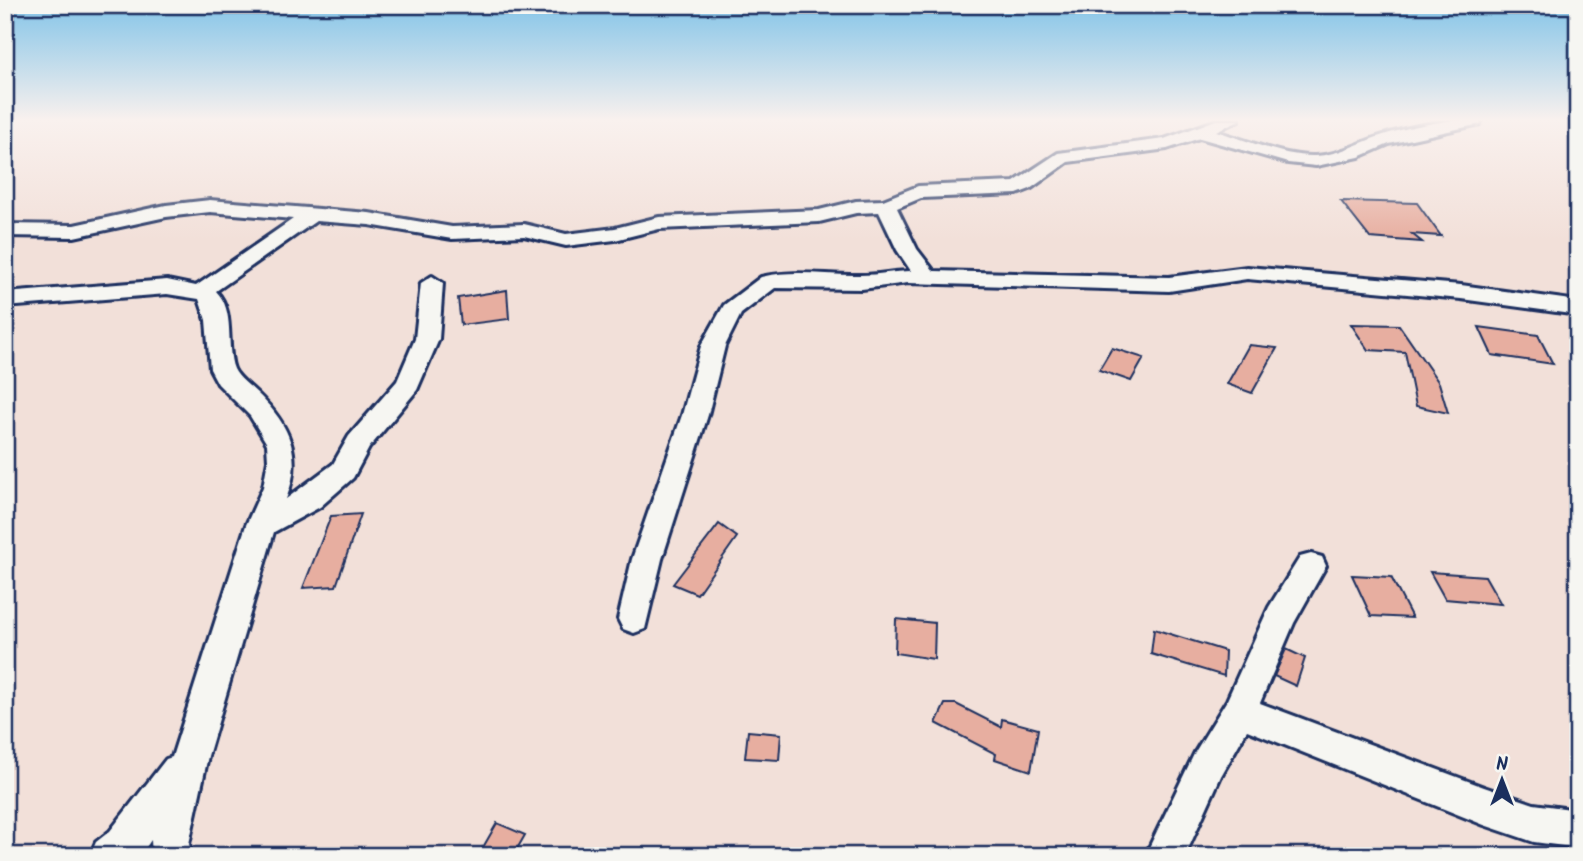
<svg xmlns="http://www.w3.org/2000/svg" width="1583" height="861" viewBox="0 0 1583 861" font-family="Kalam,sans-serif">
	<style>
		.building { fill: #e7aea0; stroke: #1b2f5e; stroke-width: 2 }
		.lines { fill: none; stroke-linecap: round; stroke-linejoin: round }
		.minor-casing { stroke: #1b2f5e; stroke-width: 6 }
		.minor { fill: #f6f6f2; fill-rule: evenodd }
	</style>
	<rect width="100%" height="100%" fill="#f2e0d9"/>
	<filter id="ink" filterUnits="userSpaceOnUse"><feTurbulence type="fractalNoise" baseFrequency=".0143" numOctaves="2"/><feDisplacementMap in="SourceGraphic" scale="14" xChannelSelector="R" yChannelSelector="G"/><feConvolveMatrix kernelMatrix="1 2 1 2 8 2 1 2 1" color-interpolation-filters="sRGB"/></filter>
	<g filter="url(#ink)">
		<g class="building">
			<polygon points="1341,201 1417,203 1441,236 1412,234 1422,242 1370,238"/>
			<polygon points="507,290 509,319 461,325 458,298"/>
			<polygon points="1351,324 1399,325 1439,383 1448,413 1416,406 1405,352 1368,350"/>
			<polygon points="1479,327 1538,335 1553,364 1492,355"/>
			<polygon points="1249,345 1277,348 1252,393 1227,384"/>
			<polygon points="1112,348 1144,358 1131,381 1099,370"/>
			<polygon points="361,514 336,586 303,588 331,516"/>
			<polygon points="719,524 737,537 697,594 673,584"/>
			<polygon points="1430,572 1485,576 1501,604 1445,599"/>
			<polygon points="1352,575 1391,577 1412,618 1371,616"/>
			<polygon points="896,619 935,623 934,659 895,653"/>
			<polygon points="1154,629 1225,651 1224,676 1151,654"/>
			<polygon points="1286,649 1305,658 1296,686 1274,676"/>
			<polygon points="945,704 956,704 1001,727 1002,719 1038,729 1031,771 995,759 996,754 936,723"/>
			<polygon points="748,731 781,734 779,760 745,758"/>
			<polygon points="497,823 525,835 513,856 478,856"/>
		</g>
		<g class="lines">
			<g class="minor-casing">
				<g id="minor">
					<path d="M1216 120H1239L1216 131C1247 140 1283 157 1315 156 1337 155 1357 144 1377 137 1409 126 1449 118 1482 120L1480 124 1389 144 1359 157 1316 166 1288 163 1200 138 1167 149 1068 162 1030 189 1017 194 921 198 897 208 917 249 934 271 1169 277 1247 267 1461 285 1578 301V315L1461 299 1247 279 1169 291 908 283 862 289 775 288 741 314 725 346 708 415 662 559 645 629 634 633 623 629 618 619 632 559 682 415 701 346 724 305 761 277C795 269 828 276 861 275 878 275 895 271 911 271L897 250 879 212 856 213 819 222 659 229 615 240 566 246 524 236 452 239 369 225 316 221 216 291C236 311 225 345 234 369 238 378 250 386 257 393 289 424 304 455 286 499L333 464 349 436 397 381 415 339 421 283 432 276 443 283 439 339 417 390 369 448 353 478 320 507 274 532 208 756 189 844 192 856H152L151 840 140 856H90L96 842 110 831 166 759 172 757 246 525 263 487 268 460 267 444 250 416 218 384 210 369 206 320 199 299 167 294 5 307V293L167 280 196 286 293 219 210 212 166 217 74 237 5 236V224L74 225 166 205 210 200 369 213 452 227 524 224 566 234 615 228 659 217 819 210 856 201 883 200 918 186 1014 182 1058 153 1164 139Z"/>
					<polygon points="1311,554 1322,557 1326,566 1294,623 1260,703 1484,787 1534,804 1578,810 1578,848 1534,842 1484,825 1247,730 1221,776 1185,856 1145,856 1195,752 1227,700 1269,607 1300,557"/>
				</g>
			</g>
			<use href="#minor" class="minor"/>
		</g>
	</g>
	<linearGradient id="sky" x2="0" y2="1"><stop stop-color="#83c4e8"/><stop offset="0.5" stop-color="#f9f1ee"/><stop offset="1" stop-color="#f9f1ee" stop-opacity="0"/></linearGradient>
	<rect width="1583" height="240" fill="url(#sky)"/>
	<rect width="1583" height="861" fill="none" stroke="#f6f6f2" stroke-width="28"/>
	<rect x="14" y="14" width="1555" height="833" fill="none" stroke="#1b2f5e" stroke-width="2.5" filter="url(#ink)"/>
	<g transform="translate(1502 780)" stroke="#f6f6f2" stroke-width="5" paint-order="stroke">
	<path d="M0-5L12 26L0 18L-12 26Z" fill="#1b2f5e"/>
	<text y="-10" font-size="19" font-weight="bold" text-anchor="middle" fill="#1b2f5e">N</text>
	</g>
</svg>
